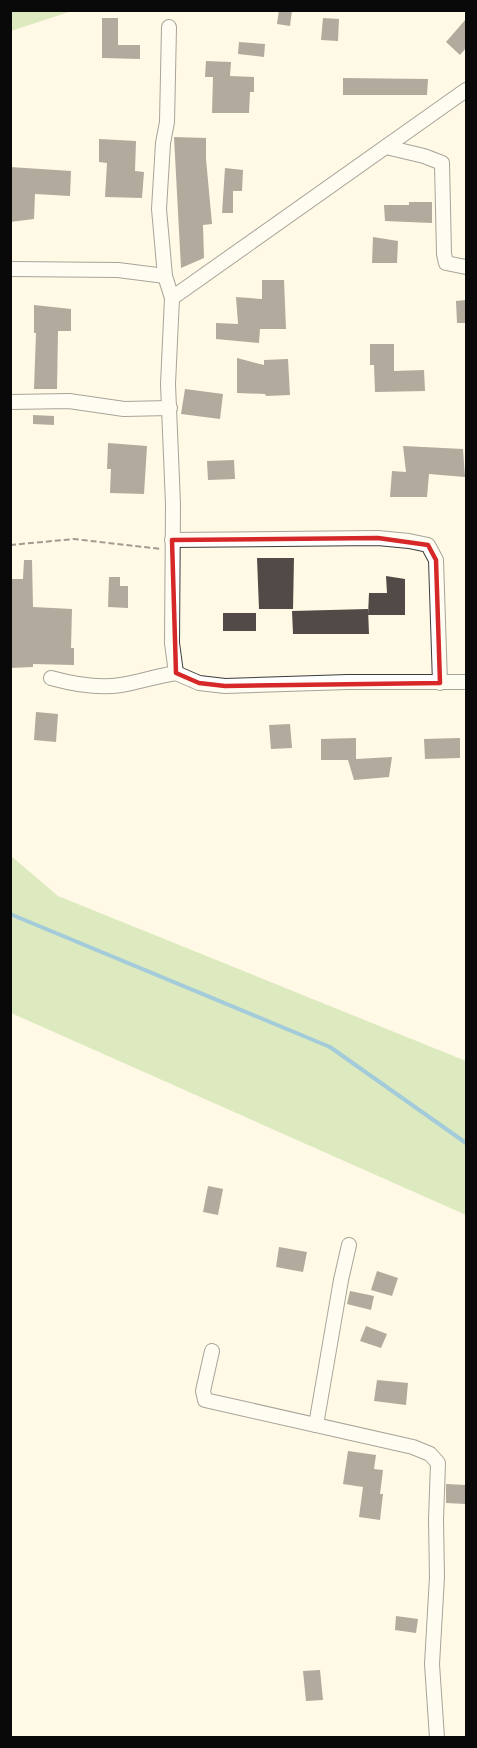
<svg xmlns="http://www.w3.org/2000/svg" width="477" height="1748" viewBox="0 0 477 1748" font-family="Lora,serif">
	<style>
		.forest { fill: #b3d792 }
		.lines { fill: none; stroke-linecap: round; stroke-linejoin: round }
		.stream { stroke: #3593ca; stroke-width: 4 }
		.building { fill: #524a46 }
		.minor-casing { stroke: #3c3c3c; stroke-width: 16 }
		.path { stroke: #2b2b2b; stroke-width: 2; stroke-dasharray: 6 3; stroke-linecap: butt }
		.minor { stroke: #fff; stroke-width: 14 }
		.marked { fill: none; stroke: #d62828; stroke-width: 4.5; stroke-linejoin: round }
	</style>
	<rect width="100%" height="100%" fill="#fff9e6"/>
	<g class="forest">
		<polygon points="11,10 72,10 72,11 11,31"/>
		<polygon points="10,855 58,896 466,1061 466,1215 11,1013"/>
	</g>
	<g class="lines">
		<polyline class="stream" points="10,914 330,1047 466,1143"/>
	</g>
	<g class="building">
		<polygon points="279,10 292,10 290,26 277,24"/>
		<polygon points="102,18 118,18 118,45 140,45 140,59 102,58"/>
		<polygon points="323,18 339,19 338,41 321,40"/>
		<polygon points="466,19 466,48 460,55 446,42"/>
		<polygon points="239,42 265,44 264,57 238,54"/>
		<polygon points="206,61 231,62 230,76 254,77 254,92 250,92 249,113 212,113 213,77 205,77"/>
		<polygon points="343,78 428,79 427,95 343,95"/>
		<polygon points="174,137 206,138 206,159 212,224 203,225 204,258 181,268"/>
		<polygon points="99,139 136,141 135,171 144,172 142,198 105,197 107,163 99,162"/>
		<polygon points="10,167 71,171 70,196 35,194 34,219 10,222"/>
		<polygon points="225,168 243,170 242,191 233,191 233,213 222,213"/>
		<polygon points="409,202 432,202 432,223 385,221 384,205 409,205"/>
		<polygon points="373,237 398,241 397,263 372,263"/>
		<polygon points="262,280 284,280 286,329 260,329 259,343 216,339 216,323 238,324 236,297 262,299"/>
		<polygon points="466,300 466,323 457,323 456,301"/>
		<polygon points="34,305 71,309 71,331 58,331 57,389 34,389 36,333 34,333"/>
		<polygon points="370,344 394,344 394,371 424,370 425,391 375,392 374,365 370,365"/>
		<polygon points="237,358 264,365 264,360 288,359 290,395 266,396 265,394 237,393"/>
		<polygon points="185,389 223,394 220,419 181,414"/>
		<polygon points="33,415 54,416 54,425 33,424"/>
		<polygon points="108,443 147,446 144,494 110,493 111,469 107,469"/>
		<polygon points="403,446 463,449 465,477 429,474 427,497 390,497 392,471 406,472"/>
		<polygon points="234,460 235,479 208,480 207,461"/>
		<polygon points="257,558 294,558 293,609 259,609"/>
		<polygon points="24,560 32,560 33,607 72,609 71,648 74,648 74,665 33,664 33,667 10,668 10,579 23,579"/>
		<polygon points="386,576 405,579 405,615 368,615 369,593 387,593"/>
		<polygon points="109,577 120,577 120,586 128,586 128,608 108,607"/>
		<polygon points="368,609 369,634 293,634 292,611"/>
		<rect x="223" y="613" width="33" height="18"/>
		<polygon points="36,712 58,714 56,742 34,740"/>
		<polygon points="290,724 292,748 271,749 269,725"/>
		<polygon points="356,738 356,759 392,757 389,777 354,780 348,760 321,760 321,739"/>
		<polygon points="460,738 460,758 425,759 424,739"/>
		<polygon points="208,1186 223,1189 218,1215 203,1212"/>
		<polygon points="279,1247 307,1252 303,1272 276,1267"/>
		<polygon points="377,1271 398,1278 392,1296 371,1290"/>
		<polygon points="350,1291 374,1296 371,1310 347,1304"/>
		<polygon points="366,1326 387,1334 381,1348 360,1341"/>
		<polygon points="377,1380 408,1383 406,1405 374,1401"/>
		<polygon points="348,1451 376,1455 374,1469 383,1470 380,1494 383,1494 380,1520 359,1517 363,1487 343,1484"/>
		<polygon points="446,1484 466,1485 466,1504 446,1503"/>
		<polygon points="396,1616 418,1619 416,1633 395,1630"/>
		<polygon points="320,1670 323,1700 306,1701 303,1671"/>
	</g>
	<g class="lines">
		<g class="minor-casing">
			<g id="minor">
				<polyline points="386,147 424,156 442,163 444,254 446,263 466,267"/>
				<polyline points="10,269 118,270 165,276"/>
				<polyline points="172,298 466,90"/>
				<polyline points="10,402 69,401 124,409 170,408"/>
				<polyline points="172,540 378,538 409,541 428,545 436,560 440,683"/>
				<polyline points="176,673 199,683 225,686 348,682 466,682"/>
				<path d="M51 678C73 684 98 689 121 685 139 682 157 676 176 673L172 643 173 504 168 384 172 298 165 276 159 209 163 143 167 122 169 27"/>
				<polyline points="212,1351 203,1391 205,1400 413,1447 430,1454 438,1463 436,1520 437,1577 432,1664 437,1738"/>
				<polyline points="316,1425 341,1280 349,1245"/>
			</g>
		</g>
		<polyline class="path" points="10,545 74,539 161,549"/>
		<use href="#minor" class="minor"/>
	</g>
	<path d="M0 0H477V1748H0ZM378 538 428 545 436 560 440 683 225 686 199 683 176 673 172 540Z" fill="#fff9e6" fill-opacity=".55" fill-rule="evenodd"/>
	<path class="marked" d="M378 538 428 545 436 560 440 683 225 686 199 683 176 673 172 540Z"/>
	<rect width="477" height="1748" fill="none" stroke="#090909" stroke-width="24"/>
</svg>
